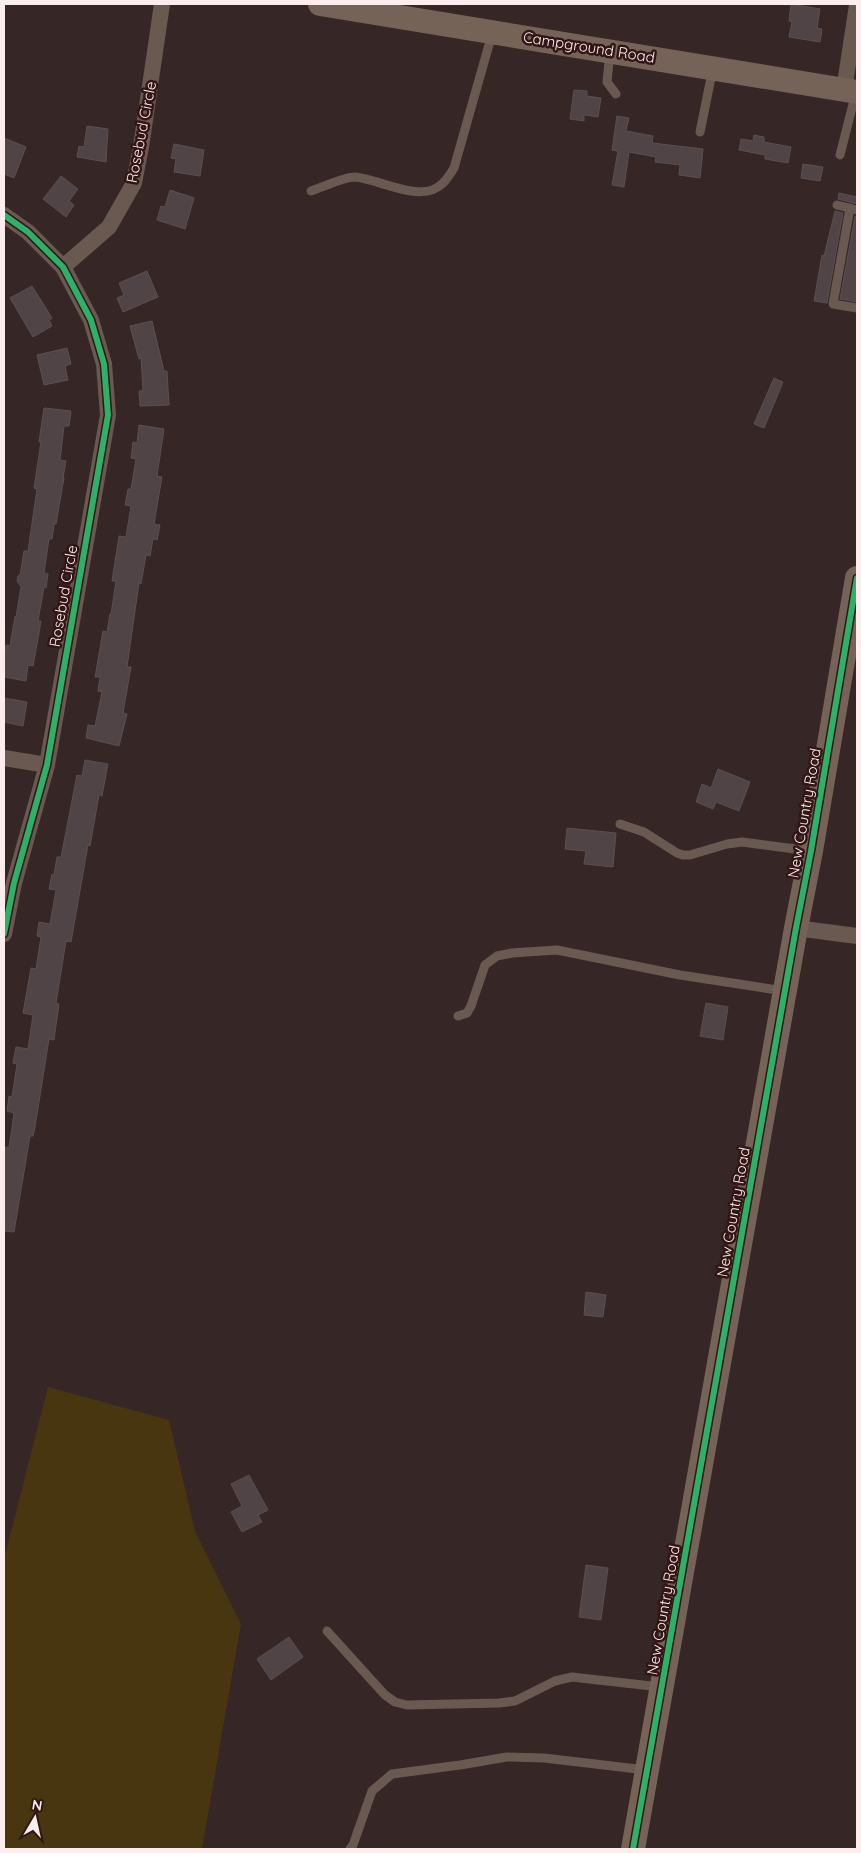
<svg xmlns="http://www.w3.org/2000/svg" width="861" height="1853" viewBox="0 0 861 1853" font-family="Quicksand,sans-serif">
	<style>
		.green { fill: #47360f }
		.building { fill: #514447; stroke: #5b4f51 }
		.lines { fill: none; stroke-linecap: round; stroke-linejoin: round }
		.lane { stroke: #695950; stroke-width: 9 }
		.street { stroke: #695950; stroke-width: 16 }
		.secondary { stroke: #766358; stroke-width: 24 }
		.cycleway-casing { stroke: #321616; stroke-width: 9 }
		.cycleway { stroke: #2db169; stroke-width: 6 }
		.labels { text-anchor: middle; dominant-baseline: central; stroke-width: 5; stroke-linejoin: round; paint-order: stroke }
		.street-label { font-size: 15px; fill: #fdedec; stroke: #321616 }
	</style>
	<rect width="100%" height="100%" fill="#362626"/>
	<polygon class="green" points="48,1387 169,1420 195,1531 241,1624 202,1849 4,1849 4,1559"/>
	<g class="building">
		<polygon points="791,4 820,9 817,28 822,29 820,42 789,37 792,22 789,21"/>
		<polygon points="574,90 587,91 587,96 601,98 598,117 584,115 584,121 570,119"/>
		<polygon points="617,116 629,118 626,131 653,136 652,143 703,149 700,178 679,175 680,165 655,162 656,157 629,152 624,187 612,185 618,151 612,150"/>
		<polygon points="87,126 108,129 106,162 77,157 79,146 84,147"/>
		<polygon points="754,135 764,137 764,142 791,147 788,163 765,159 765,155 739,150 741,139 753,141"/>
		<polygon points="4,138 26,147 14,178 4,174"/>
		<polygon points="174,144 204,150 200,176 174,172 176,159 171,158"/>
		<polygon points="803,164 823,167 820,181 801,178"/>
		<polygon points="61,176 78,189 69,201 74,205 66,217 43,199"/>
		<polygon points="170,190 194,198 185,229 157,220 161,206 165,207"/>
		<polygon points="839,193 857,197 857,204 838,199"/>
		<polygon points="835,211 843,213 827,303 814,301 822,255 824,256"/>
		<polygon points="855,216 857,216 857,302 840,299"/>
		<polygon points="147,271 158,297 123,312 117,298 124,295 119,283"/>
		<polygon points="32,286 52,318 49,320 52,326 33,337 10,298"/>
		<polygon points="152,321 164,371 167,371 169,405 140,406 139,391 143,391 141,358 139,359 130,326"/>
		<polygon points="67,348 71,364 65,366 68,380 44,385 37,355"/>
		<polygon points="774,378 783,382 764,428 754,424"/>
		<polygon points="44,408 71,411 69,426 64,426 60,460 66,461 63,478 64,478 56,524 54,524 52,539 49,539 44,573 48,574 46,588 44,587 38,621 41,621 36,650 33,666 28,665 26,681 4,677 4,658 6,645 10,646 15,616 16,617 21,587 17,581 18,576 20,575 24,551 28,551 37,489 34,488 41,442 39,442"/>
		<polygon points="139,425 164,429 157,476 162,477 154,524 160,525 157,540 153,539 150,556 146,555 141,584 139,583 127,667 131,667 123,713 127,714 119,746 86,738 88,725 95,726 102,692 98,691 100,677 95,677 103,631 107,632 110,614 111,614 116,581 112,581 119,536 126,537 131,506 125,505 128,489 131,489 136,459 131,458 133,442 137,443"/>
		<polygon points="4,698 27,702 23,726 4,722"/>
		<polygon points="85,760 108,764 102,796 99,795 90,846 88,845 71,942 66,941 56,1003 59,1004 54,1040 49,1039 35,1127 33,1136 30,1136 14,1232 4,1231 4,1147 9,1148 14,1113 7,1111 9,1096 12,1097 17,1064 13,1063 16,1047 28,1049 33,1015 23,1013 31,968 36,969 41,937 37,936 39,922 50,924 56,890 49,889 52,874 54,875 57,857 61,857 77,775 82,776"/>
		<polygon points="718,769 750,782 739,811 716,802 713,809 696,802 702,784 711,788"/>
		<polygon points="567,828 616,833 613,867 584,864 586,851 565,849"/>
		<polygon points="706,1003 728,1007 723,1040 700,1036"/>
		<polygon points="586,1292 606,1295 603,1317 584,1315"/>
		<polygon points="249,1475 268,1510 258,1515 262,1522 242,1532 231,1512 242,1506 231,1484"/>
		<polygon points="586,1565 608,1568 601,1620 579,1617"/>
		<polygon points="289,1637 303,1657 271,1680 257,1659"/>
	</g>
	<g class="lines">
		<g class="lane">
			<polyline points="610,51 607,82 616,94"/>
			<polyline points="700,132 713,68"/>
			<polyline points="840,155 856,92"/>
			<path d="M311 191C323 187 344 177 355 177 380 179 422 205 443 183 447 179 451 173 454 168L492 34"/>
			<polyline points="837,205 857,210"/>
			<polyline points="850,208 833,304 857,308"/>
			<polyline points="620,824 644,832 677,853 683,855 690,855 727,844 742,842 810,851"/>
			<polyline points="458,1016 467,1013 471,1006 485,965 497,956 512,953 557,950 680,975 784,991"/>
			<polyline points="327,1631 385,1695 395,1702 407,1705 499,1703 515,1701 555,1681 572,1677 660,1687"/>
			<polyline points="350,1849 353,1845 372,1791 392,1774 460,1765 507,1757 544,1758 646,1770"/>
		</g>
		<g class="street">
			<polyline points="844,90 857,5"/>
			<polyline points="4,215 28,232 63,267 91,320 104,364 108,415 47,765 14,883 4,934"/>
			<polyline points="63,267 109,227 134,183 141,147 162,4"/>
			<polyline points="4,758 47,765"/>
			<polyline points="796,928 857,936"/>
		</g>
		<g class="secondary">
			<polyline points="320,4 857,92"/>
			<polyline points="633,1849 796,928 811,851 857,578"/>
		</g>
		<g class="cycleway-casing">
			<g id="cycleway">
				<polyline points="4,215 28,232 63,267 91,320 104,364 108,415 47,765 14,883 4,934"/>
				<polyline points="633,1849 796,928 811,851 857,578"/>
			</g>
		</g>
		<use href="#cycleway" class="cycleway"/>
	</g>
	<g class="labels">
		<g class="street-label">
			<text transform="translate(589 47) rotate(9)">Campground Road</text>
			<text transform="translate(141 132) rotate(-79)">Rosebud Circle</text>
			<text transform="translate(63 596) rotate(-80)">Rosebud Circle</text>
			<text transform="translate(804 813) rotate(-80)">New Country Road</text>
			<text transform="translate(733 1212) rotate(-80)">New Country Road</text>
			<text transform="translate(663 1610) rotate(-80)">New Country Road</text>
		</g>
	</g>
	<rect width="861" height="1853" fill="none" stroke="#fdedec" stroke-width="10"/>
	<g transform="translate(35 1818) rotate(9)" stroke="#321616" stroke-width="4" paint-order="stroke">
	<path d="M0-4L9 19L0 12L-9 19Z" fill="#fdedec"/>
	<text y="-8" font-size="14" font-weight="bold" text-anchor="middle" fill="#fdedec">N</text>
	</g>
</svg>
